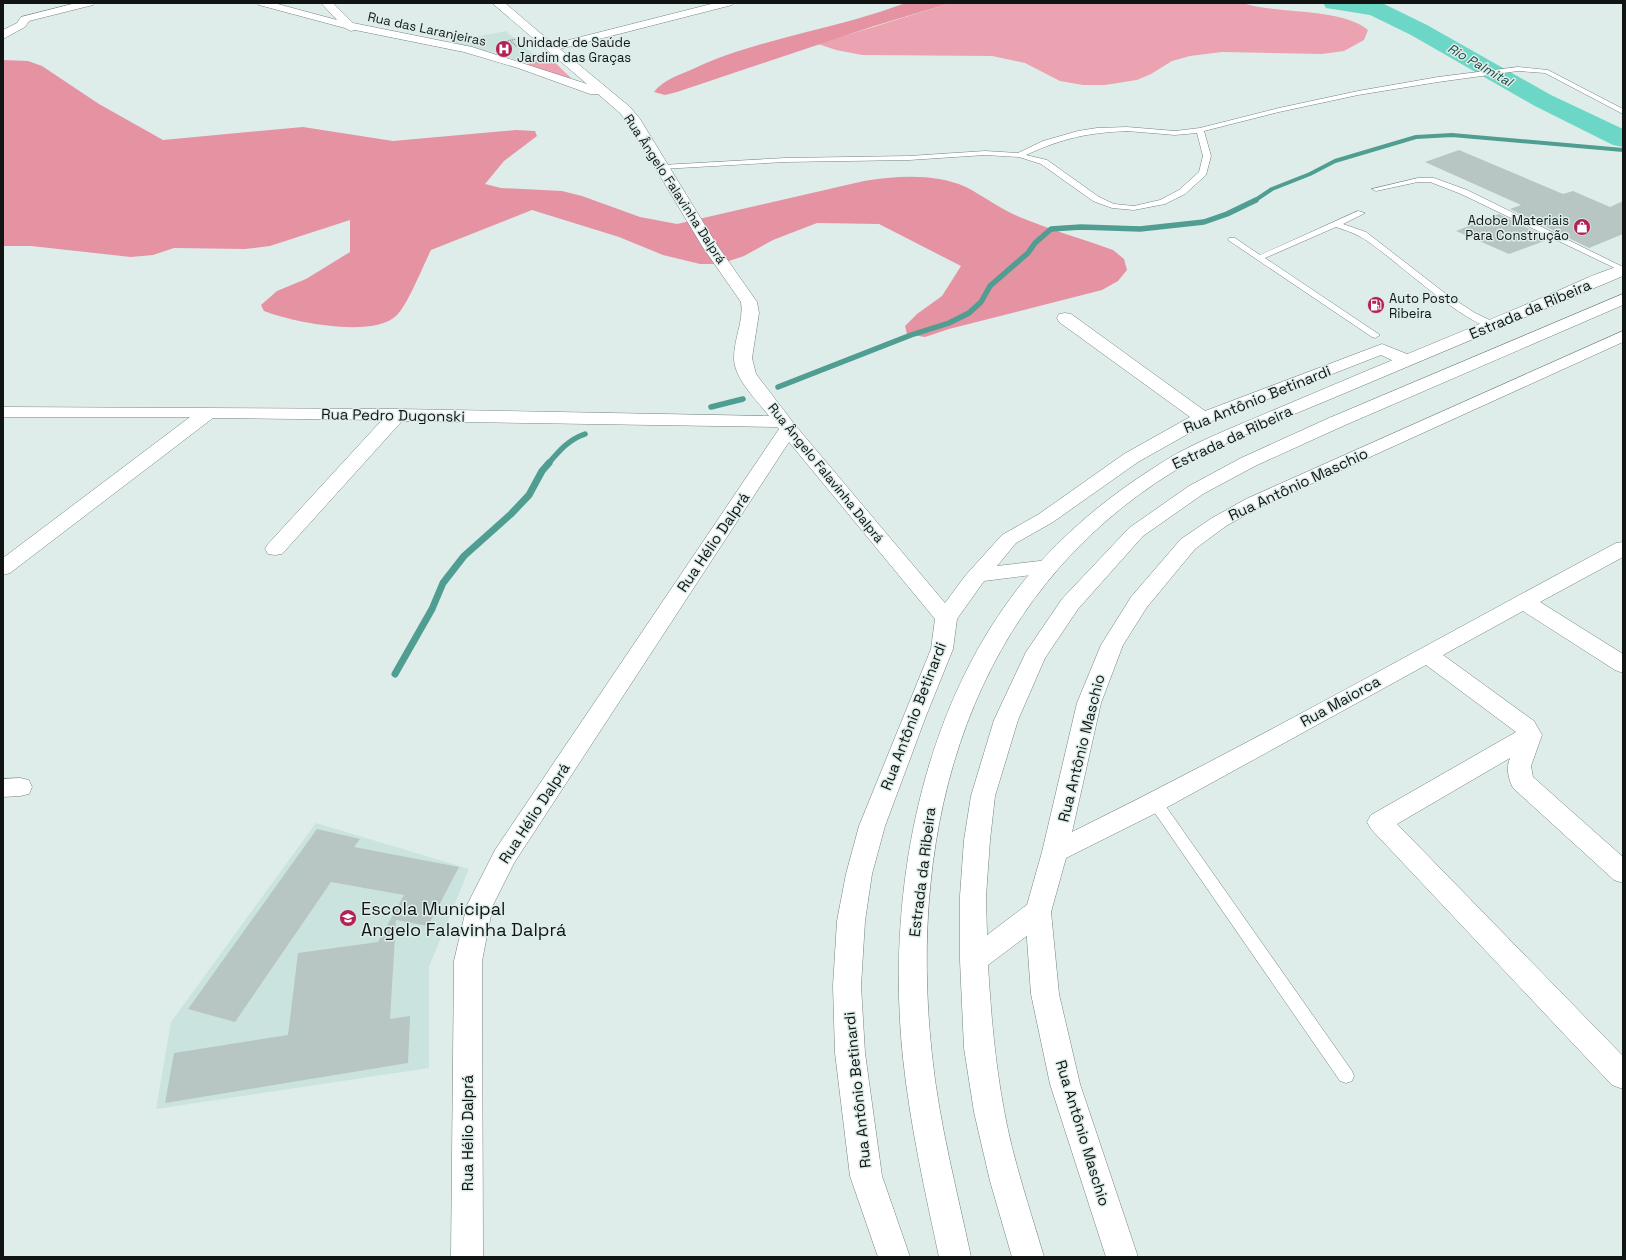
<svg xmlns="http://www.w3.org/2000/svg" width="1626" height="1260" viewBox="0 0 1626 1260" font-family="'Space Grotesk',sans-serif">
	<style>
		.built { fill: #cae3de }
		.green { fill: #eca3b1 }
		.forest { fill: #e592a3 }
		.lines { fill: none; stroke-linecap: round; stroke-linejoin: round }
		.stream-far2 { stroke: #509d91; stroke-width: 4 }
		.stream-far1 { stroke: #509d91; stroke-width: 5.5 }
		.stream { stroke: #509d91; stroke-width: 7 }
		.river { fill: #6cd7c6; fill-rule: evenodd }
		.building { fill: #b7c6c2 }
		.lane-casing { stroke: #768381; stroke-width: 1 }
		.street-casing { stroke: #768381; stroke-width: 1 }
		.primary-casing { stroke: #768381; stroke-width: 1 }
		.path { stroke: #8e9a97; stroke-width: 1.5; stroke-dasharray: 1 1; stroke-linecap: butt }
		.lane { fill: #fff; fill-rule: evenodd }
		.street { fill: #fff; fill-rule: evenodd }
		.primary { fill: #fff; fill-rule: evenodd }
		.labels { text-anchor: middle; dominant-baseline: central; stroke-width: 3; stroke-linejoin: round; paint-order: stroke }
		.far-street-label { font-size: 13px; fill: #101514; stroke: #deedea }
		.far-poi-label { font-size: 13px; fill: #101514; stroke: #deedea; text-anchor: start }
		.far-water-label { font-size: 13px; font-style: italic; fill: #1b4a43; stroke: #deedea }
		.street-label { font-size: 15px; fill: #101514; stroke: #deedea }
		.near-poi-label { font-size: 18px; fill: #101514; stroke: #deedea; text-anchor: start }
	</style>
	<rect width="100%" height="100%" fill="#deedea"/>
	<g class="built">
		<polygon points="506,31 532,53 535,56 535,58 525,61 516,60 499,54 449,42"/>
		<polygon points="316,823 469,869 429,967 429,1068 156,1109 171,1022"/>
	</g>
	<g class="green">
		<path d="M951 3H1243C1279 15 1340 7 1368 30L1364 40 1344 51 1322 54 1222 52 1190 56 1172 61 1151 74 1137 80 1105 85H1083L1060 81 1025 63 992 56 862 55 836 50 818 44Z"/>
		<polygon points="547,55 571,78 566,79 526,65"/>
	</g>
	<g class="forest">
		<path d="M906 3H951L874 26 677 92 665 95 654 92C663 80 679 75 693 69 744 45 799 35 853 20 871 15 888 9 906 3Z"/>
		<path d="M3 60 28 61 42 66 99 104 163 140 303 127 393 141 516 130 535 131 537 136 504 161 485 184 501 188 562 191 582 196 640 217 677 224 864 181C897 176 934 173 966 187 985 197 1002 210 1022 218 1051 230 1083 239 1113 250L1124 259 1127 270 1118 281 1102 290 949 329 925 337 907 334 905 326 917 314 942 296 961 266 879 224 817 223 773 240 744 256 720 264H700L663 255 619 237 532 210 431 250C423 266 408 304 397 315 374 339 292 322 264 311L261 305 277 291 306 279 350 252V220L270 246 245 249 174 248 153 255 131 257 31 246H3Z"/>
	</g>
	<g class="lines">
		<polyline class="stream-far2" points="1254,201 1272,189 1310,174 1335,161 1416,137 1452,135 1623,150"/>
		<g class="stream-far1">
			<polyline points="778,387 911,335 949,323 969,313 981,302 990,286 1028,253 1035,243 1051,229 1081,227 1140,229 1204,222 1227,214 1256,200"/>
			<polyline points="711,407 743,399"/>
			<path d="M548 464C559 451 568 440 585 434"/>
		</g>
		<polyline class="stream" points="395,674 432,609 443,583 464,556 511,514 529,495 542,471 549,463"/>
		<polygon class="river" points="1323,3 1384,4 1427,25 1551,95 1623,129 1623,147 1613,145 1533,105 1411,35 1370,15 1326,8"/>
	</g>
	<g class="building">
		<polygon points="1459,150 1563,194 1573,191 1610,207 1623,201 1623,234 1589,248 1510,209 1521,205 1425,162"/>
		<polygon points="1499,214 1550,239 1509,254 1456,231"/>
		<polygon points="317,829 360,839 354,847 459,867 428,926 396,920 390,1019 410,1016 408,1063 165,1103 174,1053 288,1035 298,953 378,942 404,895 331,882 235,1022 188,1009"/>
	</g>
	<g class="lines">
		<g class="lane-casing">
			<g id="lane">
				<path d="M1518 67 1548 70 1623 109V114L1545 73 1518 71 1438 82 1358 95 1279 112 1204 131 1211 156 1206 175 1185 194 1165 204 1134 210 1112 208 1093 201 1041 164 1019 157 985 155 909 160 785 162 662 169 658 167 662 165 785 158 909 156 985 151 1018 153 1043 141 1078 131 1097 128 1127 127 1175 131 1200 128 1279 108 1358 91 1438 77ZM1127 131 1175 135 1197 133 1203 156 1199 172 1179 190 1160 200 1134 206 1114 204 1099 197 1047 160 1026 155C1063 138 1087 133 1127 131Z"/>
				<polygon points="1418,178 1434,178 1467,190 1623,267 1623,272 1461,194 1430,182 1418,182 1376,191 1372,189"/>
				<path d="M1358 211 1365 213 1343 224 1366 232 1446 294 1475 313 1496 323V327C1471 333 1385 249 1359 236 1352 232 1344 230 1336 227L1265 258 1380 335 1375 338 1372 337 1228 240 1229 238H1235L1260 255Z"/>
				<polygon points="1155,797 1160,798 1352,1071 1354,1076 1352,1081 1346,1083 1340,1081 1150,806 1148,802 1150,798"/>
			</g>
		</g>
		<g class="street-casing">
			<g id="street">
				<polygon points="76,3 95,3 93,5 29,21 25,27 3,39 3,30 17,23 21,17"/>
				<path d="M257 3H274L337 20 321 3H333L353 23 472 47 587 84 492 3H505L553 44 715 3H734L732 5 560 49 630 107 640 119 717 245 757 302 759 313 752 358 756 374 795 425 945 603 965 576 1002 535 1039 514 1124 454 1190 417 1059 322 1057 318 1059 314 1065 313 1071 314 1205 411 1382 344 1412 356 1415 360 1412 364 1406 365 1400 364 1381 355 1209 422 1138 462 1053 522 1016 543 997 566 1048 560 1055 562 1058 567 1055 572 984 581 957 619 953 649 926 716 885 826 872 874 865 921 861 986 865 1053 882 1176 910 1257H878L850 1176 835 1053 833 986 837 921 846 874 859 826 931 649 935 619 789 442 514 863 493 905 482 961 483 1257H451L454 961 467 905 495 850 779 429 777 427 402 421 282 554 275 555 268 554 265 549 268 544 382 420 213 418 10 573 3 575V558L190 417H3V407L398 409 769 416C757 400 734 379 734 358 734 338 744 321 741 302L702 246 629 124 620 113 598 94H590L518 68 464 52 355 30 351 31 345 28 259 5Z"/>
				<path d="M1623 331V342L1260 507 1226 526 1195 549 1147 607 1123 645 1101 703 1072 832C1256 741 1435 640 1616 543L1623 542V557L1540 602 1623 654V673L1615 670 1523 611 1443 655 1534 721 1542 735 1531 766 1533 777 1623 857V883L1614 880 1513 788C1508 778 1506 768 1510 758L1397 824 1623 1056V1089L1612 1085 1371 829 1367 822 1371 815 1516 732 1426 665 1164 809 1066 858 1051 912 1059 994 1080 1084 1138 1257H1106L1050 1084 1031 994 1025 912 1042 852 1077 703 1101 645 1131 597 1181 539 1212 518 1246 499Z"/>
				<polygon points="20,778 29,780 32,787 29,794 20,796 3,797 3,779"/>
			</g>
		</g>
		<g class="primary-casing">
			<g id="primary">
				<path d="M1623 265V276C1530 315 1438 354 1345 393 1289 417 1229 438 1176 470 969 596 907 825 932 1055 939 1123 957 1190 971 1257H939C925 1191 910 1125 903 1058 886 898 919 715 1019 587 1056 540 1104 499 1155 467 1180 450 1208 438 1236 426 1281 407 1326 388 1371 369 1427 346 1483 323 1539 299 1566 288 1594 273 1623 265Z"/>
				<path d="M1623 294V305L1343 426 1255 466 1203 494 1143 536 1078 609 1045 658 1018 720 995 796 990 840 986 896 987 935 1028 904 1038 901 1048 904 1051 912 1048 920 988 965C991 1014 995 1062 1004 1110 1013 1160 1030 1209 1044 1257H1012L990 1181 974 1112 964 1048 960 960V896L964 840 971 796 994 720 1026 652 1062 599 1129 528 1189 486 1241 458 1329 418Z"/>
			</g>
		</g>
		<g class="path">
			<polyline points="510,40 517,47"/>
			<polyline points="508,41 516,39"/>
		</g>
		<use href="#lane" class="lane"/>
		<use href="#street" class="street"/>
		<use href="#primary" class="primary"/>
	</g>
	<defs>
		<g id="hospital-disc" transform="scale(0.9)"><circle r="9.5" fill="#b22254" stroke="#deedea"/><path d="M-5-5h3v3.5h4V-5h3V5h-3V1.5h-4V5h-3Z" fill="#fff"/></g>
		<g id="shop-disc" transform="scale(0.9)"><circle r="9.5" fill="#b22254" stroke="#deedea"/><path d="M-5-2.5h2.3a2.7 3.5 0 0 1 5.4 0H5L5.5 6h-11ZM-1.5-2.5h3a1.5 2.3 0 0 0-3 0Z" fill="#fff"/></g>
		<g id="fuel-disc" transform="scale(0.9)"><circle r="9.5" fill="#b22254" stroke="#deedea"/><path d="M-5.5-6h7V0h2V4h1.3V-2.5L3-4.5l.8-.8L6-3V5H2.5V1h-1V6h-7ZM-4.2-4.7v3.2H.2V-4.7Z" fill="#fff"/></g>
		<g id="school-disc" transform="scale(0.9)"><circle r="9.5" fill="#b22254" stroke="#deedea"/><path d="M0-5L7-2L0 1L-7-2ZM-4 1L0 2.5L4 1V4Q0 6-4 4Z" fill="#fff"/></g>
	</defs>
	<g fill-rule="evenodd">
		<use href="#hospital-disc" x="504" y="49"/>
		<use href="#shop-disc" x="1582" y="227"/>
		<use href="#fuel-disc" x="1376" y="305"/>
		<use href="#school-disc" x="348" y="918"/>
	</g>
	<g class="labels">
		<g class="far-street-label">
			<text transform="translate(427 29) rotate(12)">Rua das Laranjeiras</text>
			<text transform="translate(675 189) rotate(57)">Rua Ângelo Falavinha Dalprá</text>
			<text transform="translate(826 473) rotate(51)">Rua Ângelo Falavinha Dalprá</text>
		</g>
		<g class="far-poi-label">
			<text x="517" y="42">Unidade de Saúde<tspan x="517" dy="15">Jardim das Graças</tspan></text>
			<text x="1569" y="220" text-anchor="end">Adobe Materiais<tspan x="1569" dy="15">Para Construção</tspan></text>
			<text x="1389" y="298">Auto Posto<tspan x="1389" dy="15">Ribeira</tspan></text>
		</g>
		<g class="far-water-label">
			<text transform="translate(1480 65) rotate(30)">Rio Palmital</text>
		</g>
		<g class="street-label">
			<text transform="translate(1530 309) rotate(-23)">Estrada da Ribeira</text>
			<text transform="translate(1257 399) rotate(-22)">Rua Antônio Betinardi</text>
			<text transform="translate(393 415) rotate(1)">Rua Pedro Dugonski</text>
			<text transform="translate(1232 437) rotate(-25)">Estrada da Ribeira</text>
			<text transform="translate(1298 484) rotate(-25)">Rua Antônio Maschio</text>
			<text transform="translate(713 542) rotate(-56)">Rua Hélio Dalprá</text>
			<text transform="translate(1340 701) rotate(-29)">Rua Maiorca</text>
			<text transform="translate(913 716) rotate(-69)">Rua Antônio Betinardi</text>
			<text transform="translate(1081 748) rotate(-76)">Rua Antônio Maschio</text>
			<text transform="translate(534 813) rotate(-57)">Rua Hélio Dalprá</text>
			<text transform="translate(922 872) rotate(-83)">Estrada da Ribeira</text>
			<text transform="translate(857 1090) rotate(-96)">Rua Antônio Betinardi</text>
			<text transform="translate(467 1133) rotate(-90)">Rua Hélio Dalprá</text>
			<text transform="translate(1083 1133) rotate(73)">Rua Antônio Maschio</text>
		</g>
		<g class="near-poi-label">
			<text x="361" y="908">Escola Municipal<tspan x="361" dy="21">Angelo Falavinha Dalprá</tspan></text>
		</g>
	</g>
	<rect width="1626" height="1260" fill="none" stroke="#101514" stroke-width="8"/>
</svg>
